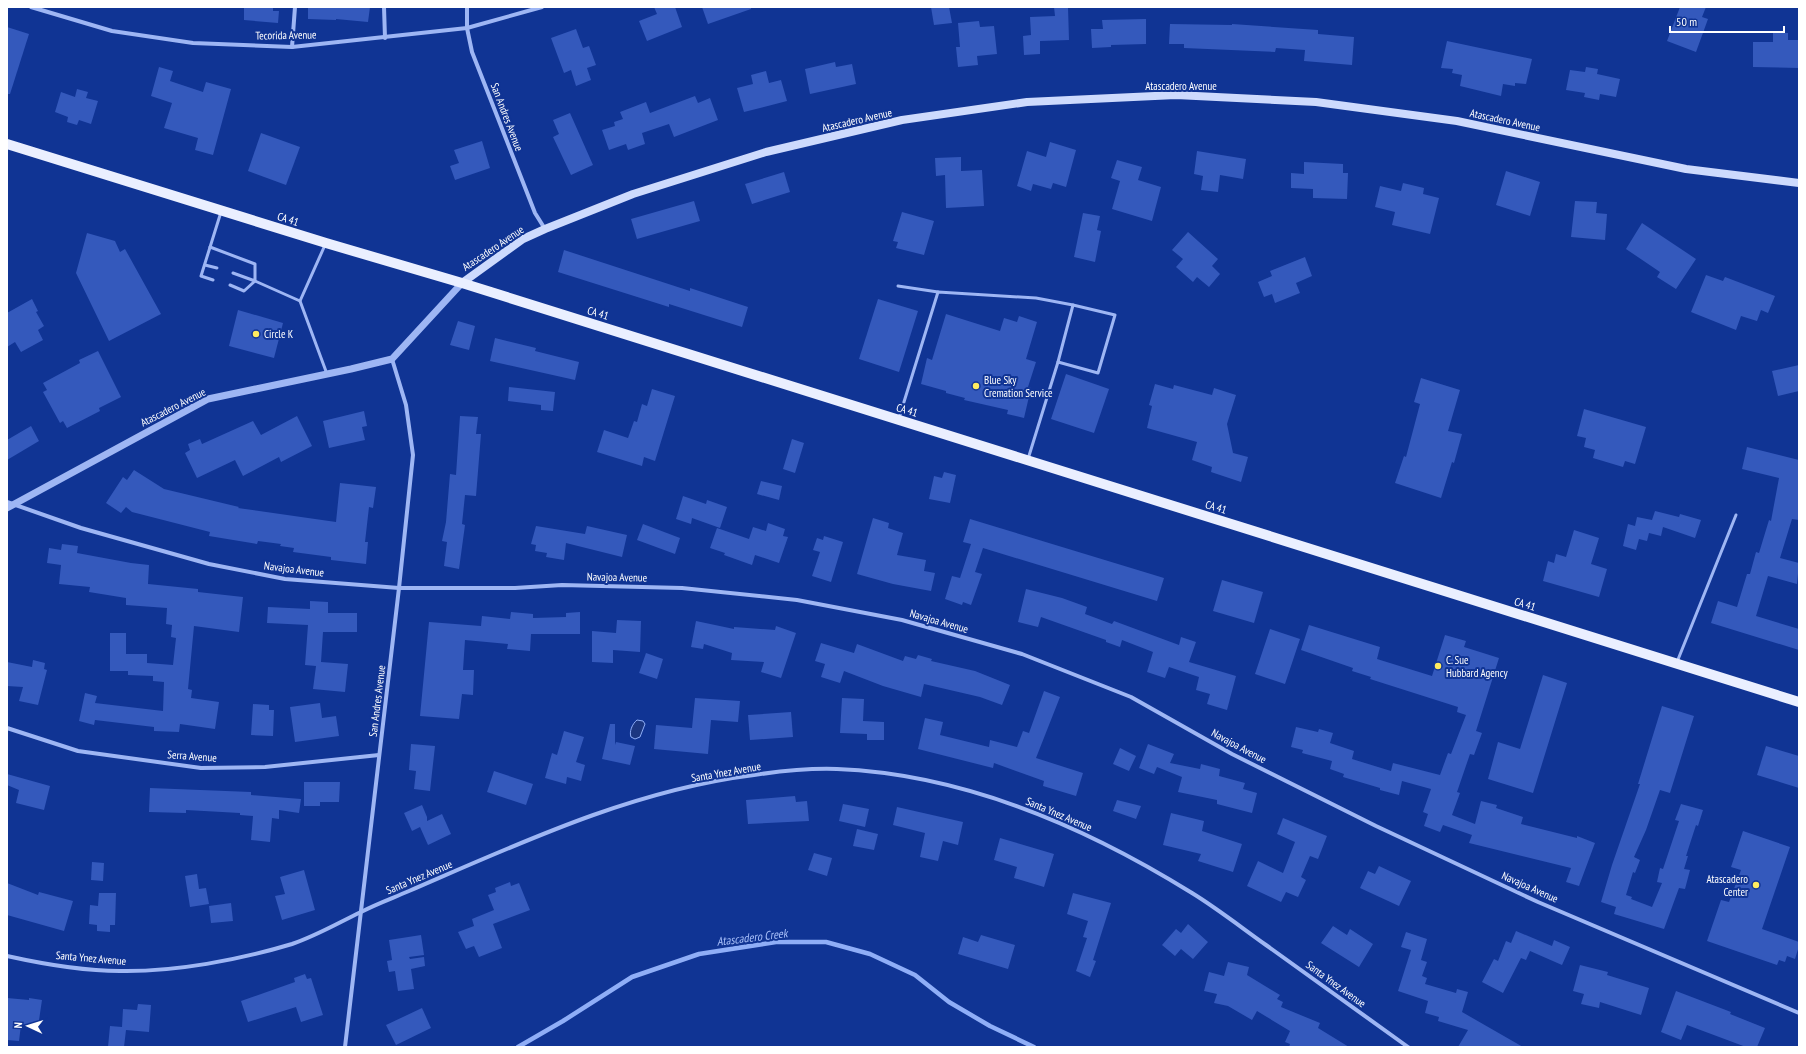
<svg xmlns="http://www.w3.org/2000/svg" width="1806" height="1054" viewBox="0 0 1806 1054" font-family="'PT Sans Narrow',sans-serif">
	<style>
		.water { fill: #1c3781; stroke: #8faef7 }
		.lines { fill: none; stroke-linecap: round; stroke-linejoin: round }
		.stream { stroke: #8faef7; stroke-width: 4.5 }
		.building { fill: #3459bc }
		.service { stroke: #9eb6f4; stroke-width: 3 }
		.minor { stroke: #9eb6f4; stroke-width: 4 }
		.tertiary { stroke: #9eb6f4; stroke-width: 7 }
		.secondary { stroke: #cddafd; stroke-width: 8 }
		.primary { stroke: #eaefff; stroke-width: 10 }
		.poi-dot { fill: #ffec60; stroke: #103494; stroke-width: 1.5 }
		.labels { text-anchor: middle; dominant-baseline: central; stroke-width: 4; stroke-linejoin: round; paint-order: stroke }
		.street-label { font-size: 11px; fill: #fff; stroke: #103494 }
		.poi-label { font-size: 11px; fill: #fff; stroke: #103494; text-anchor: start }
		.water-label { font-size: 12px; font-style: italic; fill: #aac1fa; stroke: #103494 }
	</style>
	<rect width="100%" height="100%" fill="#103494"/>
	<path class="water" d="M637 720 643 721 645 724 640 737 635 739 631 737C629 732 632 724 637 720Z"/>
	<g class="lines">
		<polyline class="stream" points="518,1047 563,1021 632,977 699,954 776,942 826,942 870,954 915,975 949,1002 990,1026 1034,1047"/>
	</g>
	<g class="building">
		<polygon points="244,7 273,7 273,11 279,11 278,23 244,20"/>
		<polygon points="308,7 370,7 368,22 336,19 336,20 308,19"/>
		<polygon points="654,7 675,7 682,27 647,41 639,21 657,14"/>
		<polygon points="702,7 751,7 751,9 708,24"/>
		<polygon points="931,7 949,7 952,23 934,25"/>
		<polygon points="1054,7 1068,7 1069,40 1040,41 1040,54 1024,55 1023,36 1031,35 1030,17 1055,16"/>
		<polygon points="1680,7 1706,7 1702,17 1708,19 1696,52 1667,41"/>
		<polygon points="1146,19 1146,44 1111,45 1111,47 1092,48 1091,29 1103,29 1102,20"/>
		<polygon points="979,21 980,27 994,26 997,54 977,56 978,65 958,67 956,47 960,47 958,23"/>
		<polygon points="1170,24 1232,25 1232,24 1318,30 1318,34 1354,37 1352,65 1304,61 1305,50 1276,48 1275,52 1184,48 1184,44 1169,44"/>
		<polygon points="7,27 29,34 10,94 7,94"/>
		<polygon points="576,29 583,48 589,46 596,65 587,68 591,80 576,86 571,70 564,73 551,38"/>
		<polygon points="1773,33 1788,33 1788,40 1799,40 1799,68 1753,67 1753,42 1773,42"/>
		<polygon points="1447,41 1532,59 1526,84 1515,83 1515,86 1503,84 1501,96 1460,86 1462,75 1452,73 1453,69 1441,68"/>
		<polygon points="835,62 836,67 852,64 856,84 810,94 805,69"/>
		<polygon points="159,67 173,71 170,81 203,92 206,82 231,89 213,155 195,150 198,138 164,128 172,103 151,96"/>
		<polygon points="1586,67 1598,69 1597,74 1620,79 1616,97 1600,94 1599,100 1584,97 1585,93 1566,90 1570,70 1585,72"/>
		<polygon points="766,71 769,83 781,80 787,101 744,112 737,88 753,84 751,75"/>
		<polygon points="77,89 88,92 86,98 98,101 91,124 79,120 77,125 67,122 68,117 55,112 61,92 75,97"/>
		<polygon points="695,96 698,103 710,98 718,120 674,137 669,124 642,133 645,144 628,150 626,144 609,150 602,130 615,126 614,122 623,119 620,112 646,102 650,113"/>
		<polygon points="570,113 593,165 571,175 553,137 559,134 553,120"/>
		<polygon points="261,133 300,147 286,185 248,171"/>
		<polygon points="482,141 490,168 455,180 450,166 459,163 454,150"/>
		<polygon points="1050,142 1076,150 1066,187 1053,183 1051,189 1033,184 1031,191 1017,186 1027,151 1046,157"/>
		<polygon points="1197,151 1246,159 1243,179 1220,175 1218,192 1201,190 1203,176 1194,174"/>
		<polygon points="961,157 961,171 982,170 984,206 946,208 945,175 936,176 935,158"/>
		<polygon points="1117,160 1142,167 1138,180 1161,187 1152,221 1112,209 1120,181 1111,178"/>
		<polygon points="1304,162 1343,164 1343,173 1348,173 1347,199 1313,198 1313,189 1291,188 1291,173 1304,174"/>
		<polygon points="1506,171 1540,182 1530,216 1496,205"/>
		<polygon points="784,172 790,192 752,204 745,184"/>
		<polygon points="1403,183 1424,188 1423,194 1439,198 1430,234 1392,225 1395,212 1375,207 1380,186 1401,191"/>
		<polygon points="694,201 700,221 637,239 631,219"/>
		<polygon points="1575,201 1597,202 1596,213 1607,214 1605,240 1571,237"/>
		<polygon points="902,212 934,221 924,255 896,248 898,242 893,241"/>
		<polygon points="1083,213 1100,216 1097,230 1101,231 1095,262 1074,257"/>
		<polygon points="1642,223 1696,259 1676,289 1657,277 1660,272 1626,249"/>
		<polygon points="1188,232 1218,259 1212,266 1220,274 1209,287 1197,277 1193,282 1176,267 1183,259 1172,250"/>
		<polygon points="87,233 115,241 120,252 125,249 161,314 109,341 76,273"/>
		<polygon points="564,250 690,291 690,288 748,307 742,327 669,304 669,307 558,272"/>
		<polygon points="1305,257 1312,276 1296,283 1300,293 1275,303 1272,294 1264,297 1258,282 1272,276 1270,271"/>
		<polygon points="1706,275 1723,281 1725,277 1775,296 1768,313 1761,310 1757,321 1741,316 1736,330 1691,312"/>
		<polygon points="32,299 38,311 36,312 44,326 38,330 43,340 21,352 15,342 7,347 7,313"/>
		<polygon points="878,299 918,311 899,372 859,359"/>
		<polygon points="238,310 283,323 274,358 229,346"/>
		<polygon points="946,314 1000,331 1004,318 1017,322 1019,316 1037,322 1026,359 1036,362 1028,387 1031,388 1024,418 1007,414 1008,410 964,400 965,398 946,393 946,391 921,384 927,358 932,360"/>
		<polygon points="458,321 475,326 469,350 450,345"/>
		<polygon points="495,338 536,348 535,351 579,362 575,380 490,361"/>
		<polygon points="98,351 121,397 99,408 100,411 67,428 63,421 60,423 43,392 47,390 43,383 80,363 79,360"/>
		<polygon points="1799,365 1799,391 1778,396 1772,371"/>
		<polygon points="1066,374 1109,389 1094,433 1051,419"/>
		<polygon points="1421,378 1460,390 1448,431 1462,434 1454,463 1452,462 1441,498 1395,483 1404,456 1406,457 1420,404 1414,402"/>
		<polygon points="1155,384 1173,389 1174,385 1212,395 1214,388 1236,395 1227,424 1233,453 1248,457 1241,482 1211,472 1212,467 1192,460 1197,442 1147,428 1152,406 1149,405"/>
		<polygon points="509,387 555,392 553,411 541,410 541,405 508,401"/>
		<polygon points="652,389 675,396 655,461 644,457 642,466 597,452 604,430 628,438 634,421 637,422 642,404 647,406"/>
		<polygon points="1584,409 1646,427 1635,464 1625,461 1623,467 1593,458 1595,450 1584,447 1586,438 1577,436"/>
		<polygon points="364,411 367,426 362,427 365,440 329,448 323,421"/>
		<polygon points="297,416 312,446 281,462 279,457 243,476 235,460 197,478 185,453 190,450 188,444 200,439 202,444 253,421 261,435"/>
		<polygon points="460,416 478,417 476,434 481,434 476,496 465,495 462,524 465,525 459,569 444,566 447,542 442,541 446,522 450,474 456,475"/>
		<polygon points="31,426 39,441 7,460 7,440"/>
		<polygon points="792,439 804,443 795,473 783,469"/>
		<polygon points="1747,447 1799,460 1799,520 1792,519 1780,558 1799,563 1797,584 1768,576 1756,616 1799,629 1799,650 1711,623 1718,601 1737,607 1747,574 1750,574 1756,552 1759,553 1769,520 1771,521 1779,478 1742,469"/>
		<polygon points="134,470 164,489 239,507 238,508 336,522 340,483 376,487 373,508 369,507 365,542 368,542 366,564 331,560 331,557 293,552 294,548 280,546 281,544 258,541 257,544 209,536 210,532 132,512 126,507 121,513 106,503 123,477 127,480"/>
		<polygon points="944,472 956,475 950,503 929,499 934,476 942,478"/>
		<polygon points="761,481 782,486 779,500 757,494"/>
		<polygon points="683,496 706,504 707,500 727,507 720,528 692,518 691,524 676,519"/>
		<polygon points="1655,511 1679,517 1680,514 1701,520 1695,538 1663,527 1661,536 1649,533 1647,541 1639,539 1636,550 1623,546 1628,524 1635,526 1637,517 1652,520"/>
		<polygon points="873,518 889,523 888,528 903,533 897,555 926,560 924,571 935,573 931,591 893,584 857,574"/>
		<polygon points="970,519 1164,578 1157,601 983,548 975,572 982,574 971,605 963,602 962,605 945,599 952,576 960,578 971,544 963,542"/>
		<polygon points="768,523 785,529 783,536 788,537 779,563 755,555 752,565 724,555 725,553 710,548 717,528 749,539 753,527 766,531"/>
		<polygon points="643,524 680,538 675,554 637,540"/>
		<polygon points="536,526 585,534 587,526 627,535 622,557 566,543 564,560 546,557 547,553 535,551 536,545 531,544"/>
		<polygon points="1574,530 1599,538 1591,564 1607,569 1599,597 1543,581 1548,561 1554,563 1556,554 1566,557"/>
		<polygon points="824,536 843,542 831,582 812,576 820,552 813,550 817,538 823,540"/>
		<polygon points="62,544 78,546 77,553 131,563 149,565 148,584 198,589 198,592 243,597 239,632 194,626 188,689 192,690 191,698 219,702 215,729 180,724 179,732 154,731 154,727 95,720 94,725 79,721 85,693 97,696 95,703 163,711 164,682 153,681 153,676 128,675 128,671 110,671 110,633 126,633 126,654 147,654 147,663 173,665 176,638 171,637 172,625 166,624 167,608 126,605 126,598 89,592 90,587 59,584 61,565 47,563 49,548 61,550"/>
		<polygon points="1222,580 1263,592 1254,623 1213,611"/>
		<polygon points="1026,589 1062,598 1087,607 1085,614 1112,624 1114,621 1179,645 1181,637 1196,642 1189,662 1236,676 1227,710 1207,704 1210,694 1196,690 1199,677 1169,667 1165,678 1147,672 1153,652 1122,640 1120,647 1106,642 1106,640 1041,617 1038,627 1018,622"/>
		<polygon points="310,601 328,602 328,613 357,613 357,632 323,632 321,662 348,664 345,692 313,689 316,666 305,665 308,625 267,623 268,607 310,609"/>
		<polygon points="511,612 533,614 533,618 566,617 566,613 580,612 580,634 531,634 530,651 507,649 508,644 465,640 463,670 474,670 473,695 462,694 459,719 420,716 429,622 481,626 482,616 510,619"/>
		<polygon points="617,620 641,621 640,652 613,650 613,663 592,662 592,631 616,633"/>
		<polygon points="696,621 734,629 734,627 775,630 776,626 796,633 781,678 761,672 764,662 731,660 732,653 704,644 703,649 691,647"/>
		<polygon points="1309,625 1380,647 1377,659 1432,676 1445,635 1466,641 1464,647 1499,658 1476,731 1482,733 1474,755 1470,754 1457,792 1460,793 1452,815 1475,824 1481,801 1497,805 1496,808 1523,817 1521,824 1577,838 1577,836 1595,843 1579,886 1566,882 1571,868 1469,843 1472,835 1443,825 1440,832 1424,826 1428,814 1423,812 1431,789 1402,781 1399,795 1380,790 1380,788 1343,777 1344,774 1330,769 1332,761 1302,753 1303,750 1291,747 1296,727 1318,732 1319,729 1333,733 1330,743 1354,751 1352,759 1391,771 1393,763 1440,775 1448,753 1451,754 1466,715 1457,712 1458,707 1370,679 1371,677 1352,671 1353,668 1301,650"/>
		<polygon points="1270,629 1300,639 1285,684 1255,674"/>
		<polygon points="821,643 854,653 857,644 903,661 905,656 916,659 918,655 932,659 931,661 975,671 1010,685 1002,705 980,697 924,684 921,697 883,686 844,671 840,683 821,677 825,664 815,661"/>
		<polygon points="646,653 663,659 657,679 639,673"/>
		<polygon points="33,660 45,663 44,669 47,670 38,705 19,701 23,687 7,686 7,662 32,667"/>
		<polygon points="1543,675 1567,683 1533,793 1488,779 1498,742 1520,749"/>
		<polygon points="1044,691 1060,697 1036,758 1083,773 1076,796 1043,786 1044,781 994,763 993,768 918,749 925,718 943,722 940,735 989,747 990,740 1017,747 1023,731 1029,733"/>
		<polygon points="695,698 740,701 738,722 711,720 708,754 654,749 656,725 692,728"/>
		<polygon points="842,698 864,699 863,721 884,722 884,740 867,740 867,734 840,733"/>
		<polygon points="320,703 322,718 336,716 339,736 295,742 290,707"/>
		<polygon points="253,704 269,705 269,710 274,710 273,736 251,735"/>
		<polygon points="1662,706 1694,716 1670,793 1660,790 1646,830 1634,857 1640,860 1635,873 1633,872 1626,895 1632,897 1631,899 1652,907 1662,883 1657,882 1660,868 1663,869 1679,821 1675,820 1681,804 1703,810 1698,826 1696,825 1686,856 1688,856 1684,869 1690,870 1685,889 1679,888 1664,929 1614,914 1616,907 1601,902 1612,865 1640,784 1638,784"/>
		<polygon points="791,712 793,737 750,740 748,715"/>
		<polygon points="610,724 615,724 615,745 616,742 635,746 630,765 602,759"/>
		<polygon points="564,731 584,737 576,762 585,765 581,781 567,777 566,784 545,778 552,753 557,755"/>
		<polygon points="411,744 435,746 430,791 414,789 416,771 409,770"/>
		<polygon points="1148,744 1174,754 1170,763 1200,769 1201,764 1220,769 1219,776 1245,783 1243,789 1257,793 1252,813 1217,804 1217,800 1178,792 1182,777 1157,767 1154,774 1139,768"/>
		<polygon points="1766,746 1799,756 1799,788 1757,775"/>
		<polygon points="1120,748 1136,756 1129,771 1113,764"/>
		<polygon points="494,771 533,784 526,805 487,792"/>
		<polygon points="7,774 50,786 44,810 16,803 19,790 7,785"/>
		<polygon points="304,782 340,782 339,802 320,802 320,806 304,806"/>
		<polygon points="150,788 251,792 251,795 301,799 299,813 279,810 279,819 272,818 270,842 251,840 253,816 240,815 240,813 186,810 186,813 149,812"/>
		<polygon points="795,796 796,802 807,801 809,821 748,824 746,800"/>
		<polygon points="1117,800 1141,806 1136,819 1113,811"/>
		<polygon points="843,804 869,809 865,827 839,821"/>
		<polygon points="422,805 427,817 427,821 442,814 451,834 428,845 420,827 412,831 404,813"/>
		<polygon points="897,807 963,822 958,845 943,841 938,861 920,857 925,833 893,825"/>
		<polygon points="1171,813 1204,821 1202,831 1242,844 1233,872 1198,861 1201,854 1163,845"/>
		<polygon points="1283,818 1327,836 1318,859 1310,856 1301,877 1306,880 1298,897 1286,892 1281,902 1247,886 1258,861 1283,873 1295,842 1277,834"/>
		<polygon points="857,829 878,834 874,850 853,846"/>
		<polygon points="1743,831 1790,847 1762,929 1799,942 1799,946 1795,959 1787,956 1785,962 1779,960 1777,965 1707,941 1721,900 1729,902 1741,870 1731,867"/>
		<polygon points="1000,838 1054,854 1044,887 1014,878 1017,867 994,860"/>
		<polygon points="814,853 832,858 827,876 808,870"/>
		<polygon points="92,862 104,863 103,881 91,880"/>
		<polygon points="1379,866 1411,881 1399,906 1360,888 1368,871 1375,874"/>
		<polygon points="304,870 315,910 282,920 275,896 285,894 280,877"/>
		<polygon points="197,874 199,889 206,888 209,904 190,907 185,876"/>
		<polygon points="510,882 511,886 519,883 530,910 493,924 502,948 479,957 474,946 466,949 458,932 474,926 472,919 494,910 488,895 496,892 495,888"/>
		<polygon points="7,883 38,895 39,892 73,901 64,931 7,915"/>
		<polygon points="99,893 116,893 115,925 110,925 110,932 97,931 97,925 89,924 90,905 98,906"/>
		<polygon points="1073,893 1111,903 1093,960 1096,961 1090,977 1076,971 1087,938 1083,937 1088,921 1067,914"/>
		<polygon points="231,903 233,921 211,923 209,906"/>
		<polygon points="1188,924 1208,942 1193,959 1181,949 1175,956 1162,945 1176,929 1181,933"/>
		<polygon points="1333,926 1347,935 1350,929 1373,944 1359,967 1321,943"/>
		<polygon points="1516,931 1552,946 1554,940 1570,947 1562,965 1530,951 1526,960 1521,958 1503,993 1482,982 1494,959 1498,961 1506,941 1511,943"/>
		<polygon points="1406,932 1427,939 1421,960 1427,962 1422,976 1427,978 1425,984 1456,993 1457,989 1468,992 1462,1012 1523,1047 1458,1047 1468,1030 1438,1021 1439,1017 1425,1013 1428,1001 1398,991 1411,950 1401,947"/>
		<polygon points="421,935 424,955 409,957 410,959 424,957 425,966 411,969 414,989 398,991 395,971 389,972 387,961 392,960 389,940"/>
		<polygon points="981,935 1015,945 1008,969 958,954 963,937 978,942"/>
		<polygon points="1228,962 1249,967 1247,975 1280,995 1277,999 1283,1002 1281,1007 1320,1023 1318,1028 1349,1047 1289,1047 1290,1044 1285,1042 1290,1031 1257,1011 1252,1020 1228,1006 1214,1003 1217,994 1204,991 1209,972 1224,976"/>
		<polygon points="1580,965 1608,972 1607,975 1649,988 1641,1015 1600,1002 1599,1008 1581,1004 1584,994 1573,991"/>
		<polygon points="305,974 307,979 311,978 323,1015 301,1022 296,1007 248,1022 241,1001 295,982 294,978"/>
		<polygon points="1676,991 1731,1012 1730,1014 1765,1028 1757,1047 1746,1047 1687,1025 1681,1040 1661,1032"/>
		<polygon points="7,998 29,1000 29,998 42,1000 38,1027 21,1025 19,1041 7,1040"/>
		<polygon points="138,1004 151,1005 149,1032 126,1030 124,1047 108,1047 110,1026 122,1027 123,1009 137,1010"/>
		<polygon points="422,1008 431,1028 396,1045 386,1025"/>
	</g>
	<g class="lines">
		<g class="service">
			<polyline points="210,247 255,264 255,281 233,273"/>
			<polyline points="205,265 217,268"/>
			<polyline points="213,280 201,276 221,212"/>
			<polyline points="230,285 244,291 255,281 300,301 325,245"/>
			<polyline points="898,286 938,292"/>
			<polyline points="300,301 327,374"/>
			<polyline points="1058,362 1073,305"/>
			<polyline points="899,418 938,292 1036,298 1073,305 1115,315 1098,373 1058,362 1028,459"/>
			<polyline points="1677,662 1736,515"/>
		</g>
		<g class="minor">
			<polyline points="31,7 112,31 193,43 292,47 467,28 542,7"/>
			<polyline points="384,7 385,38"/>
			<polyline points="467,7 467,28 472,52 535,213 545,229"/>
			<polyline points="292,47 295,7"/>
			<polyline points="7,502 81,528 209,564 285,579 399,588 515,588 562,585 682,588 797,600 902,620 1022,654 1131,697 1232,754 1376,826 1538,902 1799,1013"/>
			<polyline points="7,728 78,751 201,768 265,767 379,755"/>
			<path d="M7 956C43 964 83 971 120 971 175 972 239 960 292 944 316 936 338 923 361 912 376 904 393 898 409 891 520 843 633 790 754 775 781 771 810 768 837 769 964 774 1086 827 1192 893 1218 909 1242 928 1266 945 1314 979 1361 1013 1408 1047"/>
			<polyline points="345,1047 399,588 413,455 406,405 392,359"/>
		</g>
		<polyline class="tertiary" points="7,508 208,399 351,369 392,359 462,283"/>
		<polyline class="secondary" points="462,283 523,239 545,229 633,194 766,152 902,120 1027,102 1176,95 1316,102 1457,121 1686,169 1799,183"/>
		<polyline class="primary" points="7,144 326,243 462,283 1799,702"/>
	</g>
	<g class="poi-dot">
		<circle cx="256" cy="334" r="4"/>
		<circle cx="976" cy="386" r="4"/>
		<circle cx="1438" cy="666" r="4"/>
		<circle cx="1756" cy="885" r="4"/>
	</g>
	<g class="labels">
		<g class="street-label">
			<text transform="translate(286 35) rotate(-1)">Tecorida Avenue</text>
			<text x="1181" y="86">Atascadero Avenue</text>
			<text transform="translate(507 117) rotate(69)">San Andres Avenue</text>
			<text transform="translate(857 120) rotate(-13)">Atascadero Avenue</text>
			<text transform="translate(1505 120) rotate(12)">Atascadero Avenue</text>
			<text transform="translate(288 219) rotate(18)">CA 41</text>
			<text transform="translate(493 248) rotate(-34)">Atascadero Avenue</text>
			<text transform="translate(598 313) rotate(17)">CA 41</text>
			<text transform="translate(173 407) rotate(-27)">Atascadero Avenue</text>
			<text transform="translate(907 410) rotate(17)">CA 41</text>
			<text transform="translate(1216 507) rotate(17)">CA 41</text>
			<text transform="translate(294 569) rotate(7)">Navajoa Avenue</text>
			<text transform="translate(617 577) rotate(1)">Navajoa Avenue</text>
			<text transform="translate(1525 604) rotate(17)">CA 41</text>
			<text transform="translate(939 621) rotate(16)">Navajoa Avenue</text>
			<text transform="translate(377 701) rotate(-83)">San Andres Avenue</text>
			<text transform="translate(1239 746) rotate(28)">Navajoa Avenue</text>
			<text transform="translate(192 756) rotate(4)">Serra Avenue</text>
			<text transform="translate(726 772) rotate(-10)">Santa Ynez Avenue</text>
			<text transform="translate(1059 814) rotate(23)">Santa Ynez Avenue</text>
			<text transform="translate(419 877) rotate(-23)">Santa Ynez Avenue</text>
			<text transform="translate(1530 887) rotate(24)">Navajoa Avenue</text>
			<text transform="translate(91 958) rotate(5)">Santa Ynez Avenue</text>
			<text transform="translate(1336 984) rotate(36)">Santa Ynez Avenue</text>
		</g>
		<g class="poi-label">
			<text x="264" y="334">Circle K</text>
			<text x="984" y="380">Blue Sky<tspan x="984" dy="13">Cremation Service</tspan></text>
			<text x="1446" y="660">C. Sue<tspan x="1446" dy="13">Hubbard Agency</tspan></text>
			<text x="1748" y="879" text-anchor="end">Atascadero<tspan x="1748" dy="13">Center</tspan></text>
		</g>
		<g class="water-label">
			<text transform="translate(752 937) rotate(-7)">Atascadero Creek</text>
		</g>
	</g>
	<rect width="1806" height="1054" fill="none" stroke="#ffffff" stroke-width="16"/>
	<g transform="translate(28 1026) rotate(274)" stroke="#103494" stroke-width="3" paint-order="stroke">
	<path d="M0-3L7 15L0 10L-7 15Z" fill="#ffffff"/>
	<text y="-6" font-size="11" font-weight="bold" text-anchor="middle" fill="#ffffff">N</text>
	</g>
	<path d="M1670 26v6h114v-6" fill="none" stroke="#ffffff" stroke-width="2"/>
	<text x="1676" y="26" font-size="12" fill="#ffffff" stroke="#103494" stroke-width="3" paint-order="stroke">50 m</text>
</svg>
